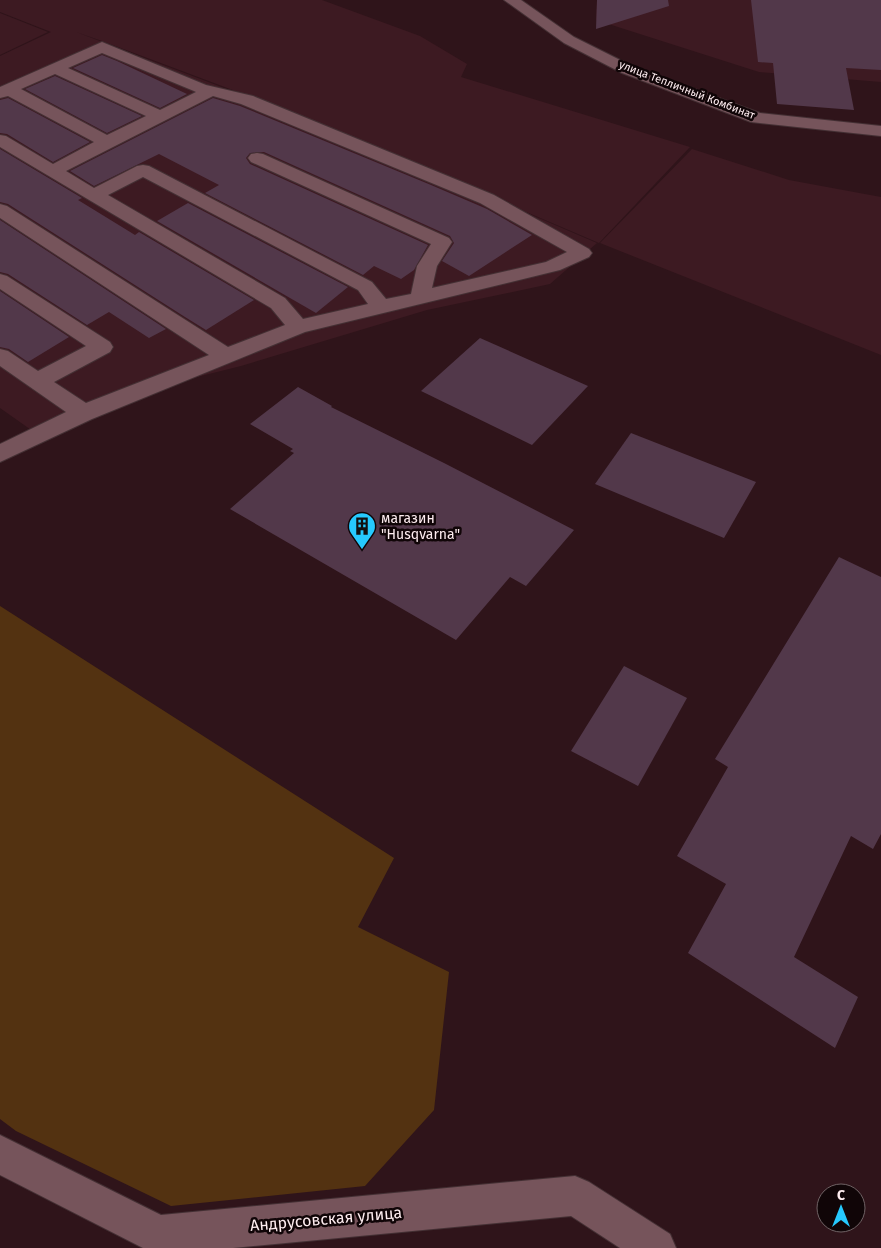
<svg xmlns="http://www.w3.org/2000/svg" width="881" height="1248" viewBox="0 0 881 1248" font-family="'Fira Sans',sans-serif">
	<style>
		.built { fill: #3d1a22; fill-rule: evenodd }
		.green { fill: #533211 }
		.building { fill: #52384a }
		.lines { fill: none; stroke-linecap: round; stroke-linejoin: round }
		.minor-casing { stroke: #443034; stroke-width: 2 }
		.minor { fill: #76545b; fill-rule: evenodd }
		.labels { text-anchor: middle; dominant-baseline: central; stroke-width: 5; stroke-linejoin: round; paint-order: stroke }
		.far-street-label { font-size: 11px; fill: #feedf0; stroke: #100507 }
		.poi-label { font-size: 14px; fill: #feedf0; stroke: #100507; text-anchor: start }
		.near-street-label { font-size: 16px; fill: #feedf0; stroke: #100507 }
	</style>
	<rect width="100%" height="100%" fill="#2f141a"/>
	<g class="built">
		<path d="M0 0H322L420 36 467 64 461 77 690 147 599 243 301 116 597 243 550 284 427 310 241 366 177 382 44 439 0 408V56L51 32 0 12ZM76 32 102 41 297 114 296 115Z"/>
		<polygon points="597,0 881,0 881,82 759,72 596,20"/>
		<polygon points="0,13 48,32 0,55"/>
		<polygon points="692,149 789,180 881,197 881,355 600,243"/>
	</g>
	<polygon class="green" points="0,606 394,858 358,927 449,972 434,1110 365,1186 171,1206 16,1131 0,1119"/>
	<g class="building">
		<polygon points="597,0 668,0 669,6 596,29"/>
		<polygon points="751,0 881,0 881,70 846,68 854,110 777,104 773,63 758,62"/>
		<polygon points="102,55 117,61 187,94 160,108 73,68"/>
		<polygon points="55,76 142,116 107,133 25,89"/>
		<polygon points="8,98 90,142 53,162 7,134 0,133 0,100"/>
		<polygon points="213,98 240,106 431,185 487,209 532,235 469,276 442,261 454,243 450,236 264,152 250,153 246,158 250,164 428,245 414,270 401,279 374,266 363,275 205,193 219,185 159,154 94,186 70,171"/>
		<polygon points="0,149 82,198 78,200 135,235 139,232 254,300 206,330 185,317 8,204 0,202"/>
		<polygon points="188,203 348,287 316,313 157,221"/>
		<polygon points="0,220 166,329 149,338 109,312 87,325 8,274 0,272"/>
		<polygon points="0,291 69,337 28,362 9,349 0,347"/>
		<polygon points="480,338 588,386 532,445 421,391"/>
		<polygon points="298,387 332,406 331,407 444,463 574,530 526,586 510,577 456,640 230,509 294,453 290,451 293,449 250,424"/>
		<polygon points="631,433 756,482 724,538 595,484"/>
		<polygon points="839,557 881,577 881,834 873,849 851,836 794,957 858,997 835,1048 688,953 726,884 677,856 728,767 715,759"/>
		<polygon points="624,666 687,698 638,786 571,751"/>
	</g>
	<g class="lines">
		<g class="minor-casing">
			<g id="minor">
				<polygon points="504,0 521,0 574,37 634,67 760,113 881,126 881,136 751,122 622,73 564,43"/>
				<path d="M102 42 206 85 253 96 494 195 589 249 592 253 589 257 560 270 305 332 92 419 0 462V444L66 412 0 366V349L8 351 38 371 86 346 0 289V274L7 276 110 342 113 347 110 352 54 382 86 403 209 355 0 218V204L7 206 228 347 285 325 271 308 0 147V135L6 136 53 164 94 142 8 96 0 98V87ZM102 53 194 91 196 92 160 110 68 68ZM55 74 146 116 107 135 21 89ZM213 96 241 104 480 203 567 252 546 262 432 288 437 266 452 242 449 238 263 154 257 153 251 154 248 158 251 162 431 244 417 266 411 294 386 299 372 282 149 166 143 165 137 166 94 188 66 171ZM143 177 358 290 368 304 303 319 285 298 108 195Z"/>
				<polygon points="0,1135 161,1215 575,1176 589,1182 670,1234 676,1248 620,1248 571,1216 233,1248 143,1248 0,1175"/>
			</g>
		</g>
		<use href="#minor" class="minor"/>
	</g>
	<defs>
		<g id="building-pin" transform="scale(1.4375)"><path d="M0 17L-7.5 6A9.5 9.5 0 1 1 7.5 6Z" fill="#26c9fe" stroke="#100507"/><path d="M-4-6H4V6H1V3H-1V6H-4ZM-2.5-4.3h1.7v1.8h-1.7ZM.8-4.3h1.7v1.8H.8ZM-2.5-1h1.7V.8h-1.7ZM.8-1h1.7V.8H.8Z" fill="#111"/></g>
	</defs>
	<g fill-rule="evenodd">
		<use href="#building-pin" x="362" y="526"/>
	</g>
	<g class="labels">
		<g class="far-street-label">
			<text transform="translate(687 90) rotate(21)">улица Тепличный Комбинат</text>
		</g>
		<g class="poi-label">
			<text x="381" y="518">магазин<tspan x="381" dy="16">"Husqvarna"</tspan></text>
		</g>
		<g class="near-street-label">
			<text transform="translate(326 1219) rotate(-5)">Андрусовская улица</text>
		</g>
	</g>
	<g transform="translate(841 1208)"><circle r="24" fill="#100507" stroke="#6f6264"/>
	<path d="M0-4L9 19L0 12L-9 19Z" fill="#26c9fe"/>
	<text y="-8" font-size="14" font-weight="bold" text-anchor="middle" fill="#feedf0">С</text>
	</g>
</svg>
